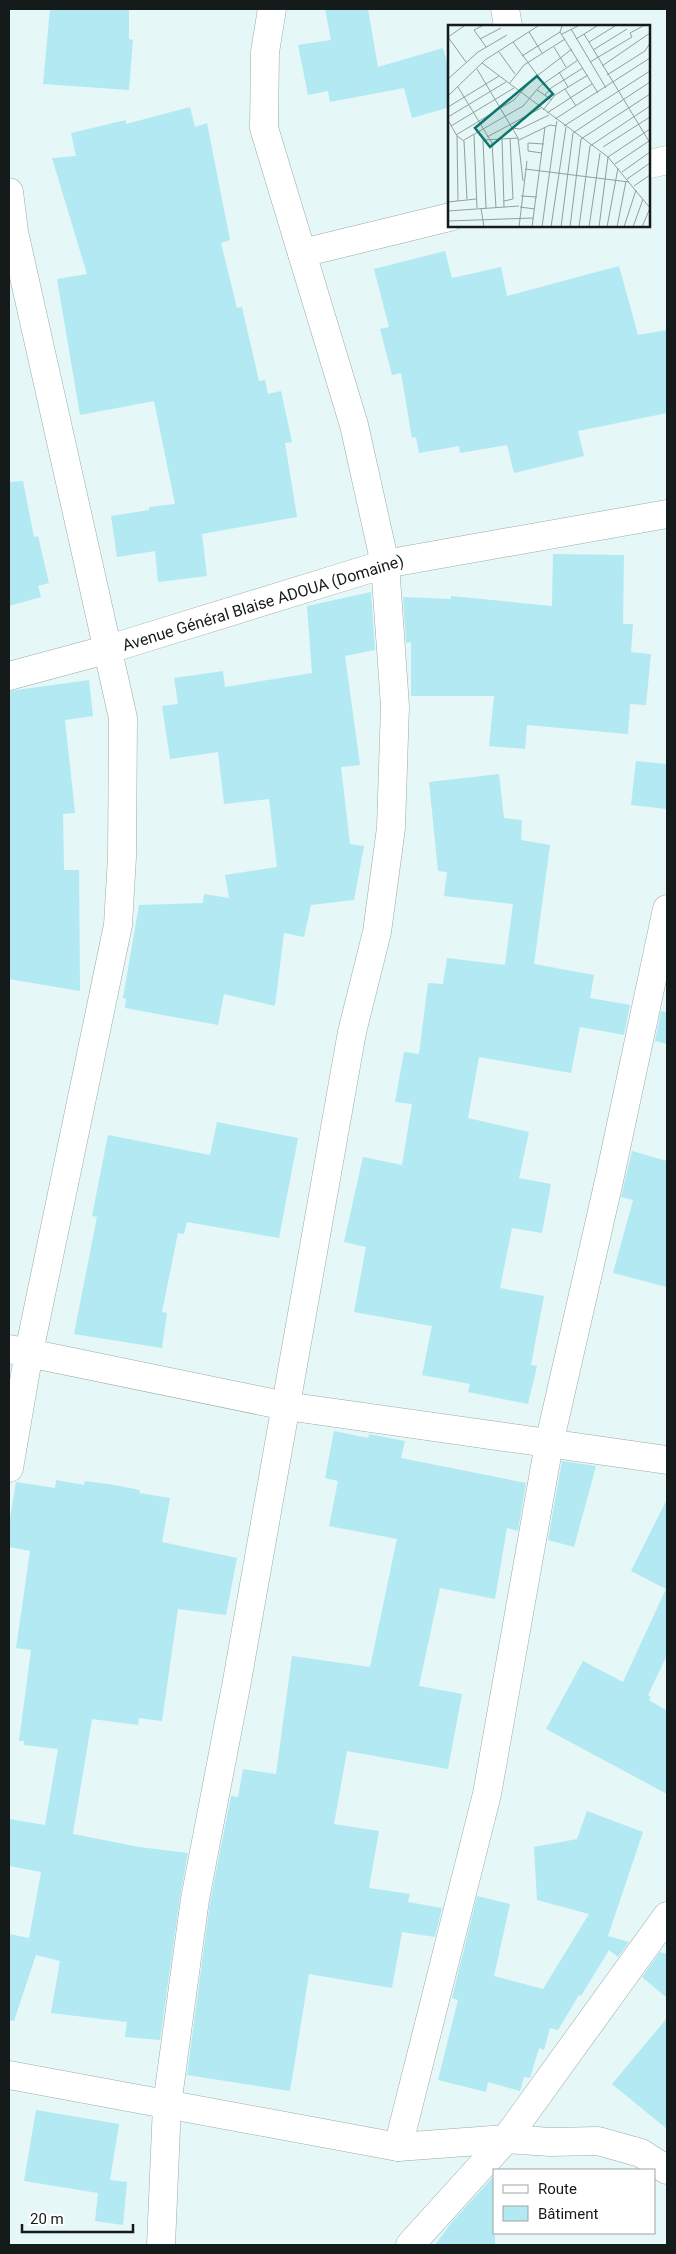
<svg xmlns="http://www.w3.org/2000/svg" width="676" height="2254" viewBox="0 0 676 2254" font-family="Roboto,sans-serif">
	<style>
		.building { fill: #b2e9f3 }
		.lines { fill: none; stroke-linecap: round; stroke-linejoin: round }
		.minor-casing { stroke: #9babaa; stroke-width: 29 }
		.minor { stroke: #fff; stroke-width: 28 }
		.labels { text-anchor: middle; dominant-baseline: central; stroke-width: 4.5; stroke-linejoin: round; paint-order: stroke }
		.street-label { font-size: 16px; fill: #151b1a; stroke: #fff }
		.inset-road { fill: none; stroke: #929f9e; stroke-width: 1 }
		.view { fill: #0f766e; fill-opacity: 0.15; stroke: #0f766e; stroke-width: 2.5 }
		.inset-edge { fill: none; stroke: #151b1a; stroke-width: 2.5 }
	</style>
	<rect width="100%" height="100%" fill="#e5f7f6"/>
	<g class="building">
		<polygon points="50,9 129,9 129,39 133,40 129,90 43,84"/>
		<polygon points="325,9 368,9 378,67 443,48 450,72 450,107 412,118 404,88 330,102 328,91 308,95 298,45 331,40"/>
		<polygon points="190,107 195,127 207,123 230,240 221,243 237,308 242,307 259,381 265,380 268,394 281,391 292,442 285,443 297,517 202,534 207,576 158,582 155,551 117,557 111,516 149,510 149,507 175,504 154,401 80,415 57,279 87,274 52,158 76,156 71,133 126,120 126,124"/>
		<polygon points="445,251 452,278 501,267 507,296 619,266 638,335 667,330 667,413 578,431 584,456 514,473 507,445 460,453 459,446 419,453 416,437 412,438 401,373 392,375 380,329 389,327 374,269"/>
		<polygon points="23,481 34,537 38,536 49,583 38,586 41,597 9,606 9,482"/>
		<polygon points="553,554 624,555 623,624 633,624 631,652 651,654 646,705 630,704 628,734 527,725 525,749 489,746 494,696 411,696 411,642 406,643 403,597 451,599 451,596 552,606"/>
		<polygon points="371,592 375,650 345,656 360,765 341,767 350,844 364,846 354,900 311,905 304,937 284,933 275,1006 224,994 218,1025 125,1008 126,999 123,998 139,905 203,903 204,894 229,898 225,875 277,867 269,799 224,804 218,752 170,759 162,706 178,704 174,678 223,671 225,687 312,673 307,606"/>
		<polygon points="89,680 93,716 65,720 75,813 63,814 64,870 79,870 80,991 9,979 9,691"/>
		<polygon points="636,761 667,764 667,809 631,805"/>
		<polygon points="499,774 504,818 522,820 521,840 550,845 534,964 594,975 590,998 630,1005 624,1035 580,1027 571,1073 479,1057 468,1118 529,1132 519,1178 551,1184 542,1233 512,1228 500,1288 544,1296 531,1365 537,1366 528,1404 468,1392 470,1384 422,1375 432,1326 354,1312 366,1247 344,1242 363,1157 402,1165 412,1104 395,1102 404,1052 419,1054 428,983 443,984 447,958 505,965 513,904 444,896 447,872 438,871 429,782"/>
		<polygon points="661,1011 667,1012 667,1044 655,1041"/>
		<polygon points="217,1122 298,1138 279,1238 187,1222 184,1234 178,1233 162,1312 167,1313 162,1348 74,1334 97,1217 92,1216 108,1135 210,1155"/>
		<polygon points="632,1151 667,1161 667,1287 613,1273 633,1200 621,1197"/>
		<polygon points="334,1431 368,1438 369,1434 405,1441 401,1458 526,1483 518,1531 507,1528 495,1599 440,1588 419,1686 462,1694 448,1769 347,1751 334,1824 379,1831 369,1888 410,1894 408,1902 442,1908 435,1937 402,1932 392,1988 309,1974 290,2091 187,2075 210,1902 231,1796 238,1797 243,1769 276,1774 292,1656 370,1667 397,1539 329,1526 338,1481 325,1478"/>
		<polygon points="562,1461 596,1466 574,1547 548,1540"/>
		<polygon points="56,1480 84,1485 85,1481 114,1485 140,1490 139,1493 170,1498 162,1542 237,1558 226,1615 178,1609 162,1721 139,1718 138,1725 92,1719 74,1827 73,1834 139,1847 188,1853 180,1897 160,2040 125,2037 127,2022 51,2013 60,1961 36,1955 14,2021 9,2020 9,1934 29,1938 41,1872 9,1866 9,1819 45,1825 58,1749 24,1745 24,1741 19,1741 31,1650 16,1648 30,1551 9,1547 9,1524 16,1482 55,1488"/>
		<polygon points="667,1499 667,1655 648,1695 651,1697 649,1700 667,1711 667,1794 546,1729 583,1661 623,1682 666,1589 631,1571"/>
		<polygon points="587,1811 643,1832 608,1936 629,1942 618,1957 609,1950 581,1996 579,1995 558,2030 550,2028 544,2050 539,2048 530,2078 524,2077 520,2091 488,2082 486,2092 438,2080 458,2000 452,1998 477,1896 510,1904 494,1976 543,1989 589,1914 537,1900 534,1847 577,1839"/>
		<polygon points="660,1952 667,1954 667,1998 642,1977"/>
		<polygon points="667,2018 667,2129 612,2084"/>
		<polygon points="36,2110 119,2124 110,2180 127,2182 123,2225 95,2221 98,2193 24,2181"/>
		<polygon points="495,2175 495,2245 435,2245 451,2223"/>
	</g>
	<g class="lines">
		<g class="minor-casing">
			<g id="minor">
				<polyline points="505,9 508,26"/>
				<polyline points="650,164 667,160"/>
				<polyline points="9,192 14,232 123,718 122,857 118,925 29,1352 9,1468"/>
				<polyline points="302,253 450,217"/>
				<polyline points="9,676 109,649 385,564 667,514"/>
				<polyline points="9,1349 286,1406 667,1460"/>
				<polyline points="9,2075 398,2147 506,2139 551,2142 598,2141 641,2153 667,2170"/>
				<polyline points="398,2147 487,1794 549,1444 609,1181 667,909"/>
				<polyline points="161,2245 167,2105 195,1899 237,1681 352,1032 377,932 391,828 395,706 385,564 354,425 264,128 265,52 272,9"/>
				<polyline points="410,2245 506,2139 667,1916"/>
			</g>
		</g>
		<use href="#minor" class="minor"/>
	</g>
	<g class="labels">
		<g class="street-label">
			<text transform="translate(263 603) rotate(-17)">Avenue Général Blaise ADOUA (Domaine)</text>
		</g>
	</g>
	<g transform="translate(448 25)">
		<rect width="202" height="202" fill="#e5f7f6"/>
		<path class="inset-road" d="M16 1 0 12 18 37M34 1 26 5 38 22M123 4 158 63M81 7 94 28M112 7 150 68M114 9 130 1M136 9 202 118M32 14 53 3M128 14 149 1M65 17 95 58M141 17 167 1M106 22 118 42M145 25 179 4M51 27 67 49M74 31 112 7 114 1M142 37 184 12 182 8 195 1M34 38 160 132 202 183M154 41 202 8M29 44 70 113 75 156M111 47 120 62M159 50 197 26 202 18M0 54 30 27 59 10M61 59 76 40 117 14M10 62 44 118 48 183M117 64 128 81M89 65 104 75M97 70 103 63 135 43M0 71 37 35 90 1M0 82 51 51M95 85 107 70 140 50M99 88 144 59M0 92 58 57M107 94 202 33M0 95 9 111 16 116 19 174M3 101 66 63M116 101 202 46M64 103 72 104 101 90M8 110 66 75 85 54 124 24M26 110 29 183M9 111 10 176M39 112 93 83M54 114 56 182M16 115 75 81 92 61 130 35M71 115 102 100 108 101 109 96M155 122 202 92M94 128 80 126V118L96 119M167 139 201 116M77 144 181 157M174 147 202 127M179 154 202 138M186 161 202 150M73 171 89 172M56 176 65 174 62 113M0 177 28 174M72 182 87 184M33 183 36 202M38 183 35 115 70 113M0 186 71 181M0 196 85 193M49 202H78M71 202 79 136M84 202 97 102M94 202 108 101M103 202 118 102M113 202 125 108 202 57M122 202 133 114 202 69M131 202 142 121 202 81M141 202 152 128M151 202 160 132 202 104M159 202 170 143M169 202 178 156M176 202 188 165M185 202 195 174M194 202 202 183"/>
		<path class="view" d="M89 51 105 69 42 122 27 103Z"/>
		<rect width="202" height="202" class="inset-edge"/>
	</g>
	<rect width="676" height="2254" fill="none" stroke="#151b1a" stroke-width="20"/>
	<rect x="493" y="2169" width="162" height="65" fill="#ffffff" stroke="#a1a4a3"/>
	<rect x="503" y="2185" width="25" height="8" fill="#ffffff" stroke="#a1a4a3"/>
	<text x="538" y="2194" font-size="15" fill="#151b1a">Route</text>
	<rect x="503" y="2206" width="25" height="15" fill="#b2e9f3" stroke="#a1a4a3"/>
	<text x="538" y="2219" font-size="15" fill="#151b1a">Bâtiment</text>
	<path d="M22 2224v8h111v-8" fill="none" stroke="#151b1a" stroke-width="2.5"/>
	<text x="30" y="2224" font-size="15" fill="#151b1a" stroke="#ffffff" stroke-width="4" paint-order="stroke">20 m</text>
</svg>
